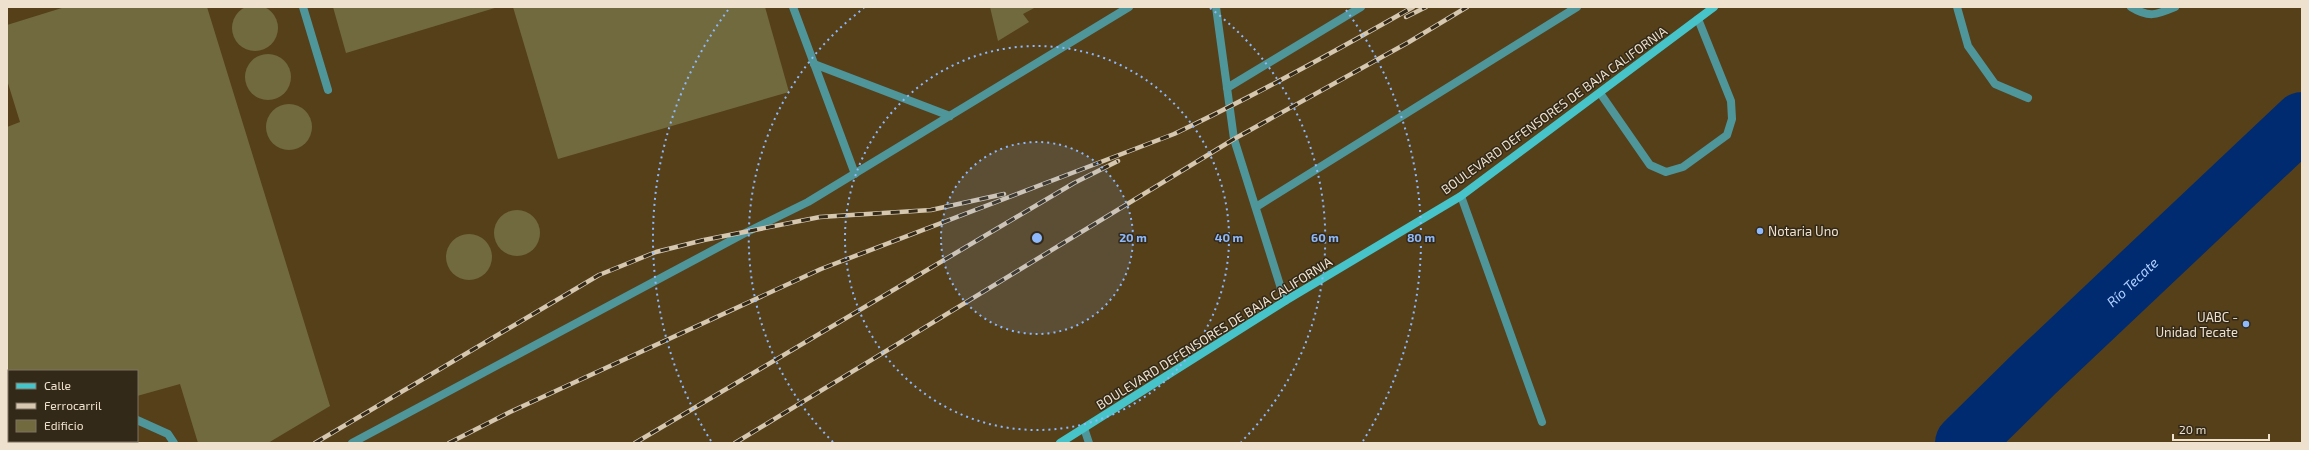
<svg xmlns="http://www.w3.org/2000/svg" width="2309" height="450" viewBox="0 0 2309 450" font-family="'Exo 2',sans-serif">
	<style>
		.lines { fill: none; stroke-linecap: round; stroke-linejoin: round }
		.river { stroke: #002b70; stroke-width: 58 }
		.building { fill: #716a3f }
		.lane { stroke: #4f969a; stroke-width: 8 }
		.street { stroke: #4f969a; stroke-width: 8 }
		.secondary { stroke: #46c4c9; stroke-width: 8 }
		.rail-casing { stroke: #d5c7b0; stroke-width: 4.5 }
		.rail { stroke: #332918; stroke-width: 3; stroke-dasharray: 9; stroke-linecap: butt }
		.ring { fill: none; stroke: #8eb9fc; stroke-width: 2; stroke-dasharray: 2 4 }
		.poi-dot { fill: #8eb9fc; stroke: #332918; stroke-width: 1.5 }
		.labels { text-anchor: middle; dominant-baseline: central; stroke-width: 3; stroke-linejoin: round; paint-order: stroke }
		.street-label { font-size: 13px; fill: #eee1cd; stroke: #332918 }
		.poi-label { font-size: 13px; fill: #eee1cd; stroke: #332918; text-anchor: start }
		.water-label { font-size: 14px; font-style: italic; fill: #afceff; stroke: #332918 }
		.centre { fill: #8eb9fc; stroke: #332918; stroke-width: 2 }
		.ring-label { font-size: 12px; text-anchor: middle; font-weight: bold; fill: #8eb9fc; stroke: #332918; stroke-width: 3; stroke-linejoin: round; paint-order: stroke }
	</style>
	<rect width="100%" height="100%" fill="#55401a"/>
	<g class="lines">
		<path class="river" id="s1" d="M1964 443 2035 373 2302 121"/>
	</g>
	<g class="building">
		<circle cx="255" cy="28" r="23"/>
		<polygon points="65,7 207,7 330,406 268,443 198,443 180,384 137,396 137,371 9,371 9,435 7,436 7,127 20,122 7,80 7,25"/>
		<polygon points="333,7 498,7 346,53"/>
		<polygon points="513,7 765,7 789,92 558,159"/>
		<polygon points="990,7 1036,7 1023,14 1029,22 998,41"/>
		<circle cx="268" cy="77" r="23"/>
		<circle cx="289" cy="127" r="23"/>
		<circle cx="517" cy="233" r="23"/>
		<circle cx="469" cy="257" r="23"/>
	</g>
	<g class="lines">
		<g class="lane">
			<polyline points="303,7 328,90"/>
			<polyline points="793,7 855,174"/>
			<polyline points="1957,7 1968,46 1995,84 2028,98"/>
			<path d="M2131 7C2149 18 2156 15 2175 7"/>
			<polyline points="814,64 950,116"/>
			<polyline points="1227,88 1361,7"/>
			<polyline points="1600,93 1650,165 1666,172 1683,167 1727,135 1732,119 1731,101 1698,19"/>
			<polyline points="1461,196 1542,422"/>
			<polyline points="1256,207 1577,7"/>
			<polyline points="137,420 168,434 174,443"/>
			<polyline points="42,443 45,441"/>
			<polyline points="352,443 745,233 808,202 1129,7"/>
		</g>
		<g class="street">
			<polyline points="1216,7 1234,139 1285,301"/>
			<polyline points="1084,428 1089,443"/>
		</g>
		<polyline class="secondary" points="1060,443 1285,301 1461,196 1714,7"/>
		<g class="rail-casing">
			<g id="rail">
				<polyline points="1406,17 1426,7"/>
				<polyline points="315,443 599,275 656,252 704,240 820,217 931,210 1004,194"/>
				<path d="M449 443 510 412 821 269 1174 134C1256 95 1334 52 1413 7"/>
				<polyline points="635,443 1074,183 1118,161"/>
				<polyline points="735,443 1234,139 1409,42 1467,7"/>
			</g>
		</g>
		<use href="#rail" class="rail"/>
	</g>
	<circle cx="1037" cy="238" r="96" fill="#8eb9fc" fill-opacity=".12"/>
	<g class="ring">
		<circle cx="1037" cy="238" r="96"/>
		<circle cx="1037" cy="238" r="192"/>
		<path d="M833 442A288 288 0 0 1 864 8M1210 8A288 288 0 0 1 1241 442"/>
		<path d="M711 441A384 384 0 0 1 728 10M1346 10A384 384 0 0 1 1363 441"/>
	</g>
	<g class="poi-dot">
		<circle cx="1760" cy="231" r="4"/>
		<circle cx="2246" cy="324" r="4"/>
	</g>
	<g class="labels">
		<g class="street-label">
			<text transform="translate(1554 110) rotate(-36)">BOULEVARD DEFENSORES DE BAJA CALIFORNIA</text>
			<text transform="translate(1214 333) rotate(-32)">BOULEVARD DEFENSORES DE BAJA CALIFORNIA</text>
		</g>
		<g class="poi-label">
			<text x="1768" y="231">Notaria Uno</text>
			<text x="2238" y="317" text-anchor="end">UABC -<tspan x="2238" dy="15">Unidad Tecate</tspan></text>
		</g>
		<g class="water-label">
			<text stroke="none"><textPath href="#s1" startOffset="233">Río Tecate</textPath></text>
		</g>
	</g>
	<circle cx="1037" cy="238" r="6" class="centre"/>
	<g class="ring-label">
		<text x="1133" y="242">20 m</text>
		<text x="1229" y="242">40 m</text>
		<text x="1325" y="242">60 m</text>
		<text x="1421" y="242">80 m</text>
	</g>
	<rect width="2309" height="450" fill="none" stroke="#eee1cd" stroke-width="16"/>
	<rect x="8" y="370" width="130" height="72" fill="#332918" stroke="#7e7360"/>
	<rect x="16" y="383" width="20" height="6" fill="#46c4c9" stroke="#7e7360"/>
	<text x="44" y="390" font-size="12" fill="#eee1cd">Calle</text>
	<rect x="16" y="403" width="20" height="6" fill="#d5c7b0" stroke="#7e7360"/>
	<text x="44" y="410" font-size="12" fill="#eee1cd">Ferrocarril</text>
	<rect x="16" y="420" width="20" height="12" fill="#716a3f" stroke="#7e7360"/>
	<text x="44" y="430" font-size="12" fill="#eee1cd">Edificio</text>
	<path d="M2173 434v6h96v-6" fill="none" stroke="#eee1cd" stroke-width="2"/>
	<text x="2179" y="434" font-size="12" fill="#eee1cd" stroke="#332918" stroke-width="3" paint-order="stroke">20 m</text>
</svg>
